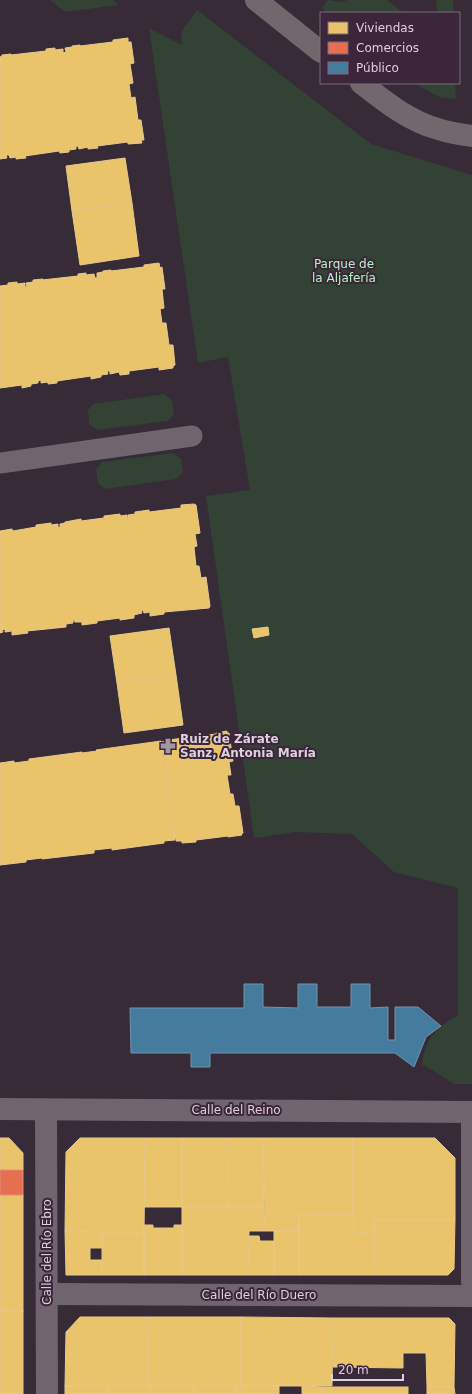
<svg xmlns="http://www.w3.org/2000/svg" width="472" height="1394" viewBox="0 0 472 1394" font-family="'DejaVu Sans',sans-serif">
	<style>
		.green { fill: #324235; fill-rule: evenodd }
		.homes { fill: #e9c46a; stroke: #e6c88c }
		.shops { fill: #e76f51; stroke: #e48c7b }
		.public { fill: #457b9d; stroke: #7394b0 }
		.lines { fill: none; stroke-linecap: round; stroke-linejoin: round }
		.pedestrian { stroke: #6f656e; stroke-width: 21 }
		.minor { stroke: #6f656e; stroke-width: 22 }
		.secondary { stroke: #72676d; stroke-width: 22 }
		.labels { text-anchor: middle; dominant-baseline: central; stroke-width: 4; stroke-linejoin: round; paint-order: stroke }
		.park-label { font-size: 12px; fill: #b4f3c1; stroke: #3b263a }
		.poi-label { font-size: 12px; font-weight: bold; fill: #ded0dd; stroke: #3b263a; text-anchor: start }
		.street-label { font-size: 12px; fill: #ded0dd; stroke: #3b263a }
	</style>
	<rect width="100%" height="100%" fill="#362b36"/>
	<g class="green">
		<polygon points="50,0 112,0 119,5 65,12"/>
		<polygon points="328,0 342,2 347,0 387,0 404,13 328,13 322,8"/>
		<polygon points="436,0 453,0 454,13 437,13"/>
		<path d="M197 10 371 144 472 175V1084H454L424 1065 422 1066C423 1043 437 1025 458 1016V888L394 872 352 834 296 832 254 838 206 496 250 490 228 357 198 363 149 28 182 45 181 32ZM268 627 269 635 254 638 253 629Z"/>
		<polygon points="414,83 455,83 456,99 439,97"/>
		<polygon points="164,394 172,400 174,414 168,421 97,430 89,424 88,410 93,404"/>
		<polygon points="173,453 181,459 183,472 176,479 105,489 98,483 96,469 102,462"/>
	</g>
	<g class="homes">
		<polygon points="128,38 128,42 131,42 134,63 130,64 133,83 129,84 131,98 135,97 138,120 141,120 144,140 141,140 142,143 128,144 128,142 97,146 98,148 88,149 88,147 79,149 78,146 76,146 76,149 69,150 69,152 60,153 59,151 25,156 26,158 16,159 16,157 10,158 9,155 6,155 7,158 0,159 0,57 2,56 2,55 11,54 11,55 46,51 46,49 55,48 55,50 63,49 63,53 66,52 65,48 72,47 72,46 80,45 80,46 113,42 113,40"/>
		<polygon points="125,158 132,203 72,211 66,166"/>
		<polygon points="132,203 139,256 80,265 72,211"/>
		<polygon points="159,263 160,268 162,267 165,289 162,289 164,308 160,309 162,323 166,323 169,345 173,345 175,365 173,366 173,368 159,370 159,367 129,371 129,374 120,375 119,372 110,374 110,371 107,371 108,374 101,375 101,377 91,379 91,376 57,381 57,383 48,384 48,382 41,383 41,380 38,381 38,383 31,384 31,386 22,388 22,385 0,388 0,286 8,285 8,283 17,282 17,284 25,283 25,287 27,287 26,283 33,282 33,280 43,279 42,280 78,276 78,274 86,273 86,275 94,274 95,278 97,278 97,273 103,272 103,271 111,270 111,271 144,267 144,265"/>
		<polygon points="194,504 196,505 200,533 195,534 197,546 194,547 196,566 199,566 201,578 206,577 210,606 209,608 164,612 164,614 150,616 150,612 144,613 143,610 141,611 142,613 134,615 134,618 120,620 120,618 97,621 97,623 82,625 82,622 75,622 74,620 73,620 73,623 66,624 66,627 27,631 28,633 12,635 12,631 5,632 5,629 2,630 3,632 0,633 0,531 12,529 13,531 36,527 36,525 51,523 51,525 58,524 58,528 60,527 60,524 65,523 65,522 81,519 81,521 104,518 104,516 120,514 120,516 127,515 127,518 128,518 128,515 135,514 135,512 149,510 149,512 181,508 181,505"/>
		<polygon points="268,627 269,635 254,638 252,629"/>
		<polygon points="169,628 176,675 117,683 110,636"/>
		<polygon points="176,675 183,725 124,733 117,683"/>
		<polygon points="227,731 227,733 229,733 233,761 229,762 231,775 227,775 230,794 233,794 235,806 239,806 243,833 241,834 242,835 228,837 228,836 196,840 196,842 182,843 182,841 176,841 176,838 175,838 162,742 168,741 168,740 216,734 216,733"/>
		<polygon points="161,741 175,840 164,841 164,843 112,850 112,848 94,850 94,853 42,859 42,858 26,860 26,862 0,865 0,763 14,761 14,763 29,761 29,759 82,752 82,753 97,751 96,750"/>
		<polygon points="0,1138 9,1138 23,1153 23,1170 0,1170"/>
		<polygon points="80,1138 145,1138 144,1234 102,1234 102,1232 65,1231 66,1152"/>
		<polygon points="145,1138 182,1138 182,1207 144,1207"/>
		<polygon points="182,1138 227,1138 228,1207 182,1207"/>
		<polygon points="227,1138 264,1138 264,1207 228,1207"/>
		<polygon points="264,1138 353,1138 354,1215 299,1215 299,1231 265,1231"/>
		<polygon points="353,1138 435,1138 455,1158 455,1220 375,1220 375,1232 353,1233"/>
		<rect x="0" y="1195" width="23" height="116"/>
		<polygon points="182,1207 264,1207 265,1231 249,1231 248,1275 182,1275"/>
		<polygon points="299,1215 354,1215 353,1233 375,1232 374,1275 299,1275"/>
		<polygon points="375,1220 455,1220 454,1269 448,1275 374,1275"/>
		<polygon points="144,1225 153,1225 153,1228 174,1228 174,1225 182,1225 182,1275 144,1275"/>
		<polygon points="65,1231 102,1232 102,1248 90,1248 90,1260 102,1260 102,1275 66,1275"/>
		<rect x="274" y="1231" width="25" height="44"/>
		<rect x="102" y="1234" width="42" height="41"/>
		<polygon points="249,1236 259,1236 260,1241 274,1241 274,1275 248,1275"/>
		<rect x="0" y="1311" width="23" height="83"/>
		<polygon points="80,1317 149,1317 148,1386 65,1386 66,1332"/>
		<polygon points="149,1317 241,1317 241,1386 148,1386"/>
		<polygon points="241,1317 333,1318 332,1386 241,1386"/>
		<polygon points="333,1318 449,1318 455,1324 454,1387 427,1387 426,1353 403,1353 403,1368 333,1367"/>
		<rect x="65" y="1386" width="43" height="8"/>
		<rect x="108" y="1386" width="43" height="8"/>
		<rect x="151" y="1386" width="43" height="8"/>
		<rect x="194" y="1386" width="42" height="8"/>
		<rect x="236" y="1386" width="43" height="8"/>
		<polygon points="302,1386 322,1387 322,1394 302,1394"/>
		<rect x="322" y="1387" width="86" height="7"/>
		<polygon points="427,1387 454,1387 455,1394 427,1394"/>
	</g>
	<rect class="shops" x="0" y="1170" width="23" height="25"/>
	<polygon class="public" points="244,984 263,984 263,1007 298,1008 298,984 317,984 317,1007 351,1007 351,984 370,984 370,1008 388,1007 388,1040 395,1040 395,1007 418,1007 441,1026 426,1037 414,1067 395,1053 210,1053 210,1067 191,1067 191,1053 131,1053 130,1008 244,1008"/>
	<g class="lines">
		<polyline class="pedestrian" points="0,463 192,436"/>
		<g class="minor">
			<polyline points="0,1109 472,1112"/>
			<polyline points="46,1110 47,1394"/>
			<polyline points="472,1112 472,1281"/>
			<polyline points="47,1294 472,1296"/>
		</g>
		<g class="secondary">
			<polyline points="256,0 321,52"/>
			<path d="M361 83C384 101 409 121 438 129 449 133 461 134 472 136"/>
		</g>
	</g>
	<defs>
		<g id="pharmacy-bare" transform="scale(1.2)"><path d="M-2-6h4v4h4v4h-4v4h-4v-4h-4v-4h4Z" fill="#a396a3" stroke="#3b263a" stroke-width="2.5" paint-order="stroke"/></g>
	</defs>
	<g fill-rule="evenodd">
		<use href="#pharmacy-bare" x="168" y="746"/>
	</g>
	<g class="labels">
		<g class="park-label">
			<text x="344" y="264">Parque de<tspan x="344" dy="14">la Aljafería</tspan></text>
		</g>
		<g class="poi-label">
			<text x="180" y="739">Ruiz de Zárate<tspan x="180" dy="14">Sanz, Antonia María</tspan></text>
		</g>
		<g class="street-label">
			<text x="236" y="1110">Calle del Reino</text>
			<text transform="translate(47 1252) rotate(-90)">Calle del Río Ebro</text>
			<text x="259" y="1295">Calle del Río Duero</text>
		</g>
	</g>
	<rect x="320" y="12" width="140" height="72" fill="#3b263a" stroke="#7c6a7b"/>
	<rect x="328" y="22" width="20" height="12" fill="#e9c46a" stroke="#7c6a7b"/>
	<text x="356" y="32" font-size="12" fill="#ded0dd">Viviendas</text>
	<rect x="328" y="42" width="20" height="12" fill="#e76f51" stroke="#7c6a7b"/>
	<text x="356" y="52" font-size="12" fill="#ded0dd">Comercios</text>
	<rect x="328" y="62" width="20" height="12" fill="#457b9d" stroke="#7c6a7b"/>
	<text x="356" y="72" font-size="12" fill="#ded0dd">Público</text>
	<path d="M332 1374v6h71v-6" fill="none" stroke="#ded0dd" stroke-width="2"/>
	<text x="338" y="1374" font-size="12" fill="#ded0dd" stroke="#3b263a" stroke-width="3" paint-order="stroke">20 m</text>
</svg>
